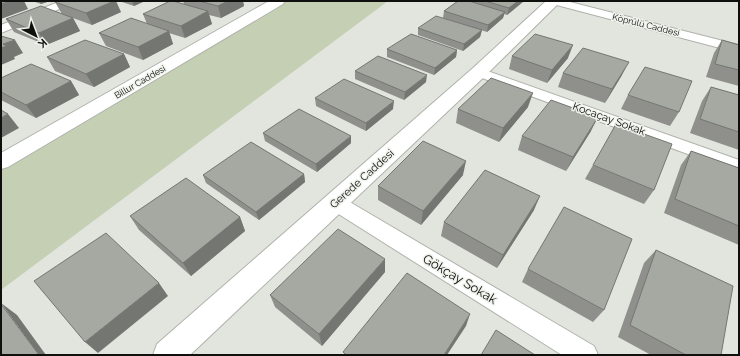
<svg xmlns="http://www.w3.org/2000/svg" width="740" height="356" viewBox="0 0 740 356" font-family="Raleway,sans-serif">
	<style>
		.green { fill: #c5cfb4 }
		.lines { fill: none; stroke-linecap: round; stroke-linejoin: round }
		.street-casing { stroke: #b0b2ac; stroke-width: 2 }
		.secondary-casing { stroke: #b0b2ac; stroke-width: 2 }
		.street { fill: #fff; fill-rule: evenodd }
		.secondary { fill: #fff; fill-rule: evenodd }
		.wall { fill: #8f908b }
		.shaded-wall { fill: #747671 }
		.building { fill: #a6a8a2; stroke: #747671 }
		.labels { text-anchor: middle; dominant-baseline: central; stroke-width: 3; stroke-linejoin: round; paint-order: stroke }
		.far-street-label { font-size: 9px; fill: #0f100e; stroke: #f0f2ec }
		.street-label { font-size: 11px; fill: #0f100e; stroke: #f0f2ec }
		.near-street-label { font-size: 13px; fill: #0f100e; stroke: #f0f2ec }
	</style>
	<rect width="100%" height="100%" fill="#e2e5de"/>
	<polygon class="green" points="278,1 388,1 1,290 1,161"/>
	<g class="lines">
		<g class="street-casing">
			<g id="street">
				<polygon points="61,1 75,1 74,3 1,33 1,25"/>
				<polygon points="548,1 566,1 739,45 739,53 549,3"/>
				<polygon points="479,68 739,160 739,173 474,75 472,72 474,69"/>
				<polygon points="336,196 343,198 594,346 598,355 562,355 329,208 326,203 329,198"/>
			</g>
		</g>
		<g class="secondary-casing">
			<g id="secondary">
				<polygon points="269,1 285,1 283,4 8,167 1,169 1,153"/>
				<polygon points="546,1 561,1 485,76 190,355 153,355 157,344 473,68"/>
			</g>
		</g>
		<use href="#street" class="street"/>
		<use href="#secondary" class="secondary"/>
	</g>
	<g class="wall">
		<polygon points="32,1 50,1 41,4"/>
		<polygon points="119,1 145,1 134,6"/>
		<polygon points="183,1 243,1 244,6 221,18 209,15 212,24 185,38 169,33 173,44 143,60 106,46 99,33 147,24 143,14 184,4"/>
		<polygon points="458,1 524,1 507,15 504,14 503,18 487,32 443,18 444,11"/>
		<polygon points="55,2 121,12 92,25 73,18 80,31 46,45 14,32 6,19 62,14"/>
		<polygon points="418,28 482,30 480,37 463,51 418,35"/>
		<polygon points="722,40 739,45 739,86 706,77 714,53"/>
		<polygon points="387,49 457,50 456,57 434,75 387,57"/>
		<polygon points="124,54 130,67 94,87 55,71 47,57"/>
		<polygon points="512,56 568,58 547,83 509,69"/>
		<polygon points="355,71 426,82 404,100 355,79"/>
		<polygon points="563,73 622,75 605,103 558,87"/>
		<polygon points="1,78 71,81 79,95 36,118 1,100"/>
		<polygon points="711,87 739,95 739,150 690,133 702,101"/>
		<polygon points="628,95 679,112 670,126 621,109"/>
		<polygon points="315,98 393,109 366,131 316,106"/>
		<polygon points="528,107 499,142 456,123 458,109"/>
		<polygon points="591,131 566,171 518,150 522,136"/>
		<polygon points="263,133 351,143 317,172 265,141"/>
		<polygon points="691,151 739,168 739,245 664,213 681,165"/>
		<polygon points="593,165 654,190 644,204 585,179"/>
		<polygon points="304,174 305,182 259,220 206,183 203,175"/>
		<polygon points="463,175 421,225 378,200 378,186"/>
		<polygon points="534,210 497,268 441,236 444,222"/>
		<polygon points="130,216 240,217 245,231 191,276 139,230"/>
		<polygon points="656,250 721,355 651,355 618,337 644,263"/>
		<polygon points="528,269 604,310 593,322 522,282"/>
		<polygon points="385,272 322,346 275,307 270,295"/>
	</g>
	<g class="shaded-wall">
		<polygon points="10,1 24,1 28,9 1,19 1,4"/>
		<polygon points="39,1 50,1 41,4"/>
		<polygon points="114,1 116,1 121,12 92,25 86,13"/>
		<polygon points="132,1 145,1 134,6"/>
		<polygon points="228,1 243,1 244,6 221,18 218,6"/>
		<polygon points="518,1 524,1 507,15 509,8"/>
		<polygon points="208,11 212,24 185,38 181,26"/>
		<polygon points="505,12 503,18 487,32 488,25"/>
		<polygon points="73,18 80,31 46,45 39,33"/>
		<polygon points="482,30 480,37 463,51 464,44"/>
		<polygon points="169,31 173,44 143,60 138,47"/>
		<polygon points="15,40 23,53 14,57 15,59 1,65 1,48 3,44"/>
		<polygon points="573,45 568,58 547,83 552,70"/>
		<polygon points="457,50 456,57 434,75 435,68"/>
		<polygon points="124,54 130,67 94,87 86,74"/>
		<polygon points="629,62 622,75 605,103 612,89"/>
		<polygon points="427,75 426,82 404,100 405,92"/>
		<polygon points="71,81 79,95 36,118 26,105"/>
		<polygon points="533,93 528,107 499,142 503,128"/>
		<polygon points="394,101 393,109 366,131 366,123"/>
		<polygon points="8,114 19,128 1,138 1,118"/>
		<polygon points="598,117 591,131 566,171 573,157"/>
		<polygon points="351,136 351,143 317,172 316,164"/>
		<polygon points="466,161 463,175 421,225 423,211"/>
		<polygon points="304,174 305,182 259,220 256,212"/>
		<polygon points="540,196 534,210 497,268 503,255"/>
		<polygon points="240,217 245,231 191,276 183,263"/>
		<polygon points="385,259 385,272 322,346 319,334"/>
		<polygon points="159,283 168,296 98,353 85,342"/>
		<polygon points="1,303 17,315 46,355 39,355"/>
		<polygon points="470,314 466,326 447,355 444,355"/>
	</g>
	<g class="building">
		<polygon points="1,1 10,1 1,4"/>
		<polygon points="58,1 114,1 86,13 55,2"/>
		<polygon points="170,1 173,1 208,11 181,26 143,14"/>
		<polygon points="199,1 228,1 218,6"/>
		<polygon points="458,1 469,1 505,12 488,25 444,11"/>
		<polygon points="485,1 518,1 509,8"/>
		<polygon points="41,6 73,18 39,33 6,19"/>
		<polygon points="436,16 482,30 464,44 418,28"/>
		<polygon points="131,18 169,31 138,47 99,33"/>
		<polygon points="411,34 457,50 435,68 387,49"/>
		<polygon points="535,34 573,45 552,70 512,56"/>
		<polygon points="1,36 15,40 3,44 7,46 1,48"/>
		<polygon points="85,40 124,54 86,74 47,57"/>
		<polygon points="722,40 739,45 739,70 715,64"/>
		<polygon points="583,48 629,62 612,89 563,73"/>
		<polygon points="378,56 427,75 405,92 355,71"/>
		<polygon points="31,64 71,81 26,105 1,92 1,78"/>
		<polygon points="645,67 692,81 679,112 628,95"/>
		<polygon points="491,78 533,93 503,128 458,109"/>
		<polygon points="344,79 394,101 366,123 315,98"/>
		<polygon points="711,87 739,95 739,132 700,119"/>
		<polygon points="551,100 598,117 573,157 522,136"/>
		<polygon points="299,109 351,136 316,164 263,133"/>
		<polygon points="1,110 8,114 1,118"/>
		<polygon points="616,124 672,144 654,190 593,165"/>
		<polygon points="423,141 466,161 423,211 378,186"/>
		<polygon points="251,142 304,174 256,212 203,175"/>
		<polygon points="691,151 739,168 739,226 675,199"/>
		<polygon points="485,170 540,196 503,255 444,222"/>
		<polygon points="186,178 240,217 183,263 130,216"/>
		<polygon points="564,207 632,239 604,310 528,269"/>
		<polygon points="338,229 385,259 319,334 270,295"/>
		<polygon points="106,233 159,283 85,342 34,281"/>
		<polygon points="656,250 733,286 721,355 686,355 630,325"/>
		<polygon points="407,273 470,314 444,355 346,355 343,352"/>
		<polygon points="1,304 39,355 1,355"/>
		<polygon points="496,330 535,355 481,355"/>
	</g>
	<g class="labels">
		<g class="far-street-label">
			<text transform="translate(646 25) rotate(14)">Köprülü Caddesi</text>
			<text transform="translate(140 82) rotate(-30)">Billur Caddesi</text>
		</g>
		<g class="street-label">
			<text transform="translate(609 119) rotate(20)">Kocaçay Sokak</text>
			<text transform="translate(362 179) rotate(-42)">Gerede Caddesi</text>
		</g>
		<g class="near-street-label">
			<text transform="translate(460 279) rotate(31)">Gökçay Sokak</text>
		</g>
	</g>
	<rect width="740" height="356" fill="none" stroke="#0f100e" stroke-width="4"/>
	<g transform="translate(36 36) rotate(138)" stroke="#f0f2ec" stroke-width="3" paint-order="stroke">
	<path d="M0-3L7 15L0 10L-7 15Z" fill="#0f100e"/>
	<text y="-6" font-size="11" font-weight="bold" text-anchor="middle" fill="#0f100e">K</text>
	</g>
</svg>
